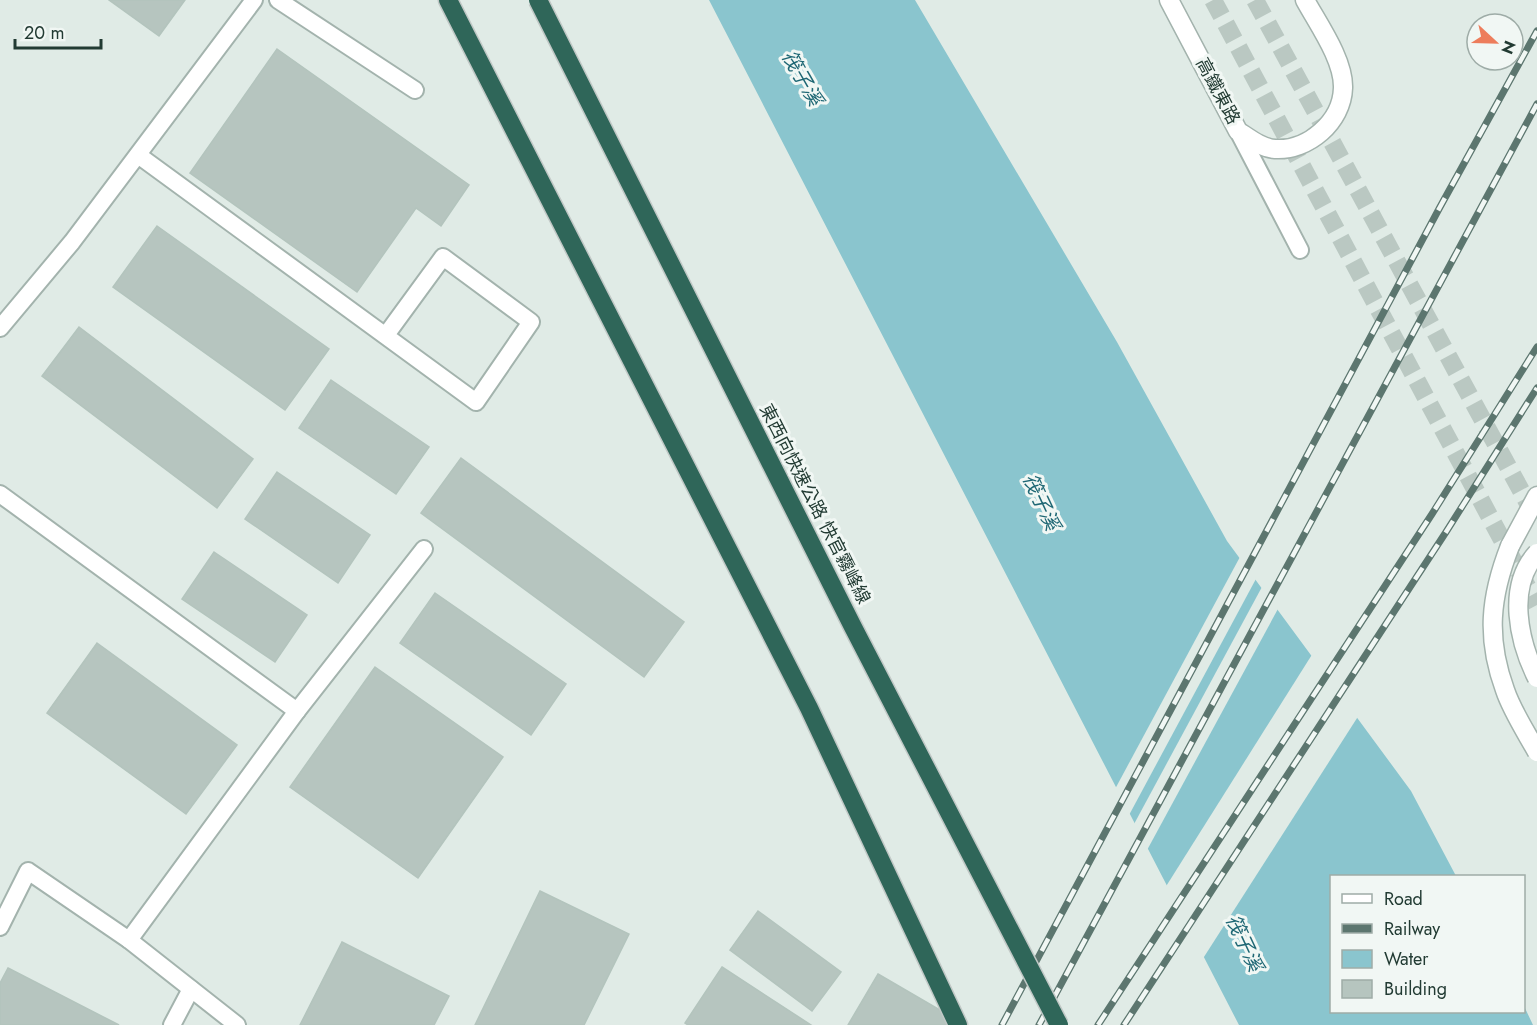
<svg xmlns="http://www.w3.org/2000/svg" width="1537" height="1025" viewBox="0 0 1537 1025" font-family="Jost,'Noto Sans TC',sans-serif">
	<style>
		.water { fill: #8ac5ce }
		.pier { fill: #e0ebe6 }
		.building { fill: #b6c5bf; stroke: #b3c4bd; stroke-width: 1.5 }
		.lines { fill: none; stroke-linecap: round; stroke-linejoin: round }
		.street-tunnel { stroke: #bac8c2; stroke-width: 18; stroke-dasharray: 18 9; stroke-linecap: butt }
		.lane-casing { stroke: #a3b3ad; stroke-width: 20 }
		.street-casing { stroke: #a3b3ad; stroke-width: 21 }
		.highway-casing { stroke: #c1c8c6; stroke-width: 21 }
		.lane { stroke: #fff; stroke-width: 16 }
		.street { stroke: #fff; stroke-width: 18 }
		.highway { stroke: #2f6659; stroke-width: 18 }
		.rail-casing { stroke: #5c766f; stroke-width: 7 }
		.rail { stroke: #f1f7f4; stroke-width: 4.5; stroke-dasharray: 14; stroke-linecap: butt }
		.street-bridge-casing { stroke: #a3b3ad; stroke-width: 21; stroke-linecap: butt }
		.highway-bridge-casing { stroke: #c1c8c6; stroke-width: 21; stroke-linecap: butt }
		.street-bridge { stroke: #fff; stroke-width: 18 }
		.highway-bridge { stroke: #2f6659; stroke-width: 18 }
		.labels { text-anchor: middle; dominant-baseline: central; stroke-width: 6; stroke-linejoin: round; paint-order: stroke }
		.street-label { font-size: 18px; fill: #223b33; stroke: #f1f7f4 }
		.water-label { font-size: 20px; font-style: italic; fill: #1e6774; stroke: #f1f7f4 }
	</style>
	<rect width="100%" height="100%" fill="#e0ebe6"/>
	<polygon class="water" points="709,0 915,0 1117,342 1227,541 1411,791 1456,876 1332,876 1332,1012 1524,1012 1524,1006 1533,1025 1239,1025"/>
	<g class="pier">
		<polygon points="1241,555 1257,577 1128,817 1114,791"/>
		<polygon points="1263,585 1279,607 1146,852 1133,826"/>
		<polygon points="1313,653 1359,715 1202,960 1165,888"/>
	</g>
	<g class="building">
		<polygon points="109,0 185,0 159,36"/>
		<polygon points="277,49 469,185 441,226 416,208 357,292 190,173"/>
		<polygon points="157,226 329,349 285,410 113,287"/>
		<polygon points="79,327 253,459 217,508 42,376"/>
		<polygon points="331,380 429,447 396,494 299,428"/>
		<polygon points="461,458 684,622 644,677 421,513"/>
		<polygon points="277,472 370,535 338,583 245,519"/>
		<polygon points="214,552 307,615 275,662 182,599"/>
		<polygon points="435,593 566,684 531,735 400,643"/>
		<polygon points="97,643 237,745 186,814 47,713"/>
		<polygon points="375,667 503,757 418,878 290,787"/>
		<polygon points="540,891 629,934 584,1025 475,1025"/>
		<polygon points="758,911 841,972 812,1011 730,950"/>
		<polygon points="342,942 449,996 434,1025 300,1025"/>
		<polygon points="722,967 811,1025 688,1025 685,1023"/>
		<polygon points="8,968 119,1025 0,1025 0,983"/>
		<polygon points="878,974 952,1017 947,1025 848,1025"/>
	</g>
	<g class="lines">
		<g class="street-tunnel">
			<polyline points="1213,0 1537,605"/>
			<polyline points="1255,0 1537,520"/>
		</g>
		<g class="lane-casing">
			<g id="lane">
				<polyline points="278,0 415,90"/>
				<polyline points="1238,131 1300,250"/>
				<polyline points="138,155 476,402 531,322 443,257 386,335"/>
				<polyline points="0,328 72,242 254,0"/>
				<polyline points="0,494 297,711 424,549"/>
				<polyline points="0,927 28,871 129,940"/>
				<polyline points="172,1025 191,989"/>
				<polyline points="237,1025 129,940 297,711"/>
			</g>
		</g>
		<g class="street-casing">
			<g id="street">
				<path d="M1169 0 1238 131C1249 138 1261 148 1275 149 1308 151 1342 122 1343 88 1344 60 1318 24 1305 0"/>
				<polyline points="1510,546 1537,496"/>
			</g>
		</g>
		<g class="highway-casing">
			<polyline id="highway" points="448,0 809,708 958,1025"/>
		</g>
		<use href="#lane" class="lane"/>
		<use href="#street" class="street"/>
		<use href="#highway" class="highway"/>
		<g class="rail-casing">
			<g id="rail">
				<polyline points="1002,1025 1440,207 1537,31"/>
				<polyline points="1039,1025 1537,104"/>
				<polyline points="1098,1025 1432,514 1537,347"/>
				<polyline points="1124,1025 1446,532 1537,388"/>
			</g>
		</g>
		<use href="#rail" class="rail"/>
		<g class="street-bridge-casing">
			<g id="street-bridge">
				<path d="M1510 546C1490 597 1486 638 1505 690 1512 711 1526 732 1537 752"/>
				<path d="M1537 553C1506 587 1519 642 1537 678"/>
			</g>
		</g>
		<g class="highway-bridge-casing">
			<polyline id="highway-bridge" points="538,0 853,627 1059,1025"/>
		</g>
		<use href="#street-bridge" class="street-bridge"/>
		<use href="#highway-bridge" class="highway-bridge"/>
	</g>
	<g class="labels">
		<g class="street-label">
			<text transform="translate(1218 91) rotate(62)">高鐵東路</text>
			<text transform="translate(815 504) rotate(63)">東西向快速公路 快官霧峰線</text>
		</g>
		<g class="water-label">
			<text transform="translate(802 78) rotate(60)">筏子溪</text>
			<text transform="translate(1041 502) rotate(65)">筏子溪</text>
			<text transform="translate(1244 943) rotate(65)">筏子溪</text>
		</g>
	</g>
	<rect x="1330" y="875" width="195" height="138" fill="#f1f7f4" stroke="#9eaca7" stroke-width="1.5"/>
	<rect x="1342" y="894" width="30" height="9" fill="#ffffff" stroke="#9eaca7" stroke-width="1.5"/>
	<text x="1384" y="905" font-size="18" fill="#223b33">Road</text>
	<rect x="1342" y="924" width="30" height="9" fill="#5c766f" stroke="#9eaca7" stroke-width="1.5"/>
	<text x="1384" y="935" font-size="18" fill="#223b33">Railway</text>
	<rect x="1342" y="950" width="30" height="18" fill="#8ac5ce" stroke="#9eaca7" stroke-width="1.5"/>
	<text x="1384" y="965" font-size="18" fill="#223b33">Water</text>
	<rect x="1342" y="980" width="30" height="18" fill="#b6c5bf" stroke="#9eaca7" stroke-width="1.5"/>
	<text x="1384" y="995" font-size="18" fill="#223b33">Building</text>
	<g transform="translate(1495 42) rotate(112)"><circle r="28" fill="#f1f7f4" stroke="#9eaca7" stroke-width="1.5"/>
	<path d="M0-4.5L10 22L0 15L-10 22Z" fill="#ed7d5c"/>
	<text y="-9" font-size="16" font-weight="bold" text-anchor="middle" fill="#223b33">N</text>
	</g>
	<path d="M15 39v9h86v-9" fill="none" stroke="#223b33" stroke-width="3"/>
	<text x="24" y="39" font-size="18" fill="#223b33" stroke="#f1f7f4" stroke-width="4.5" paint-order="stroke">20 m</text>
</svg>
